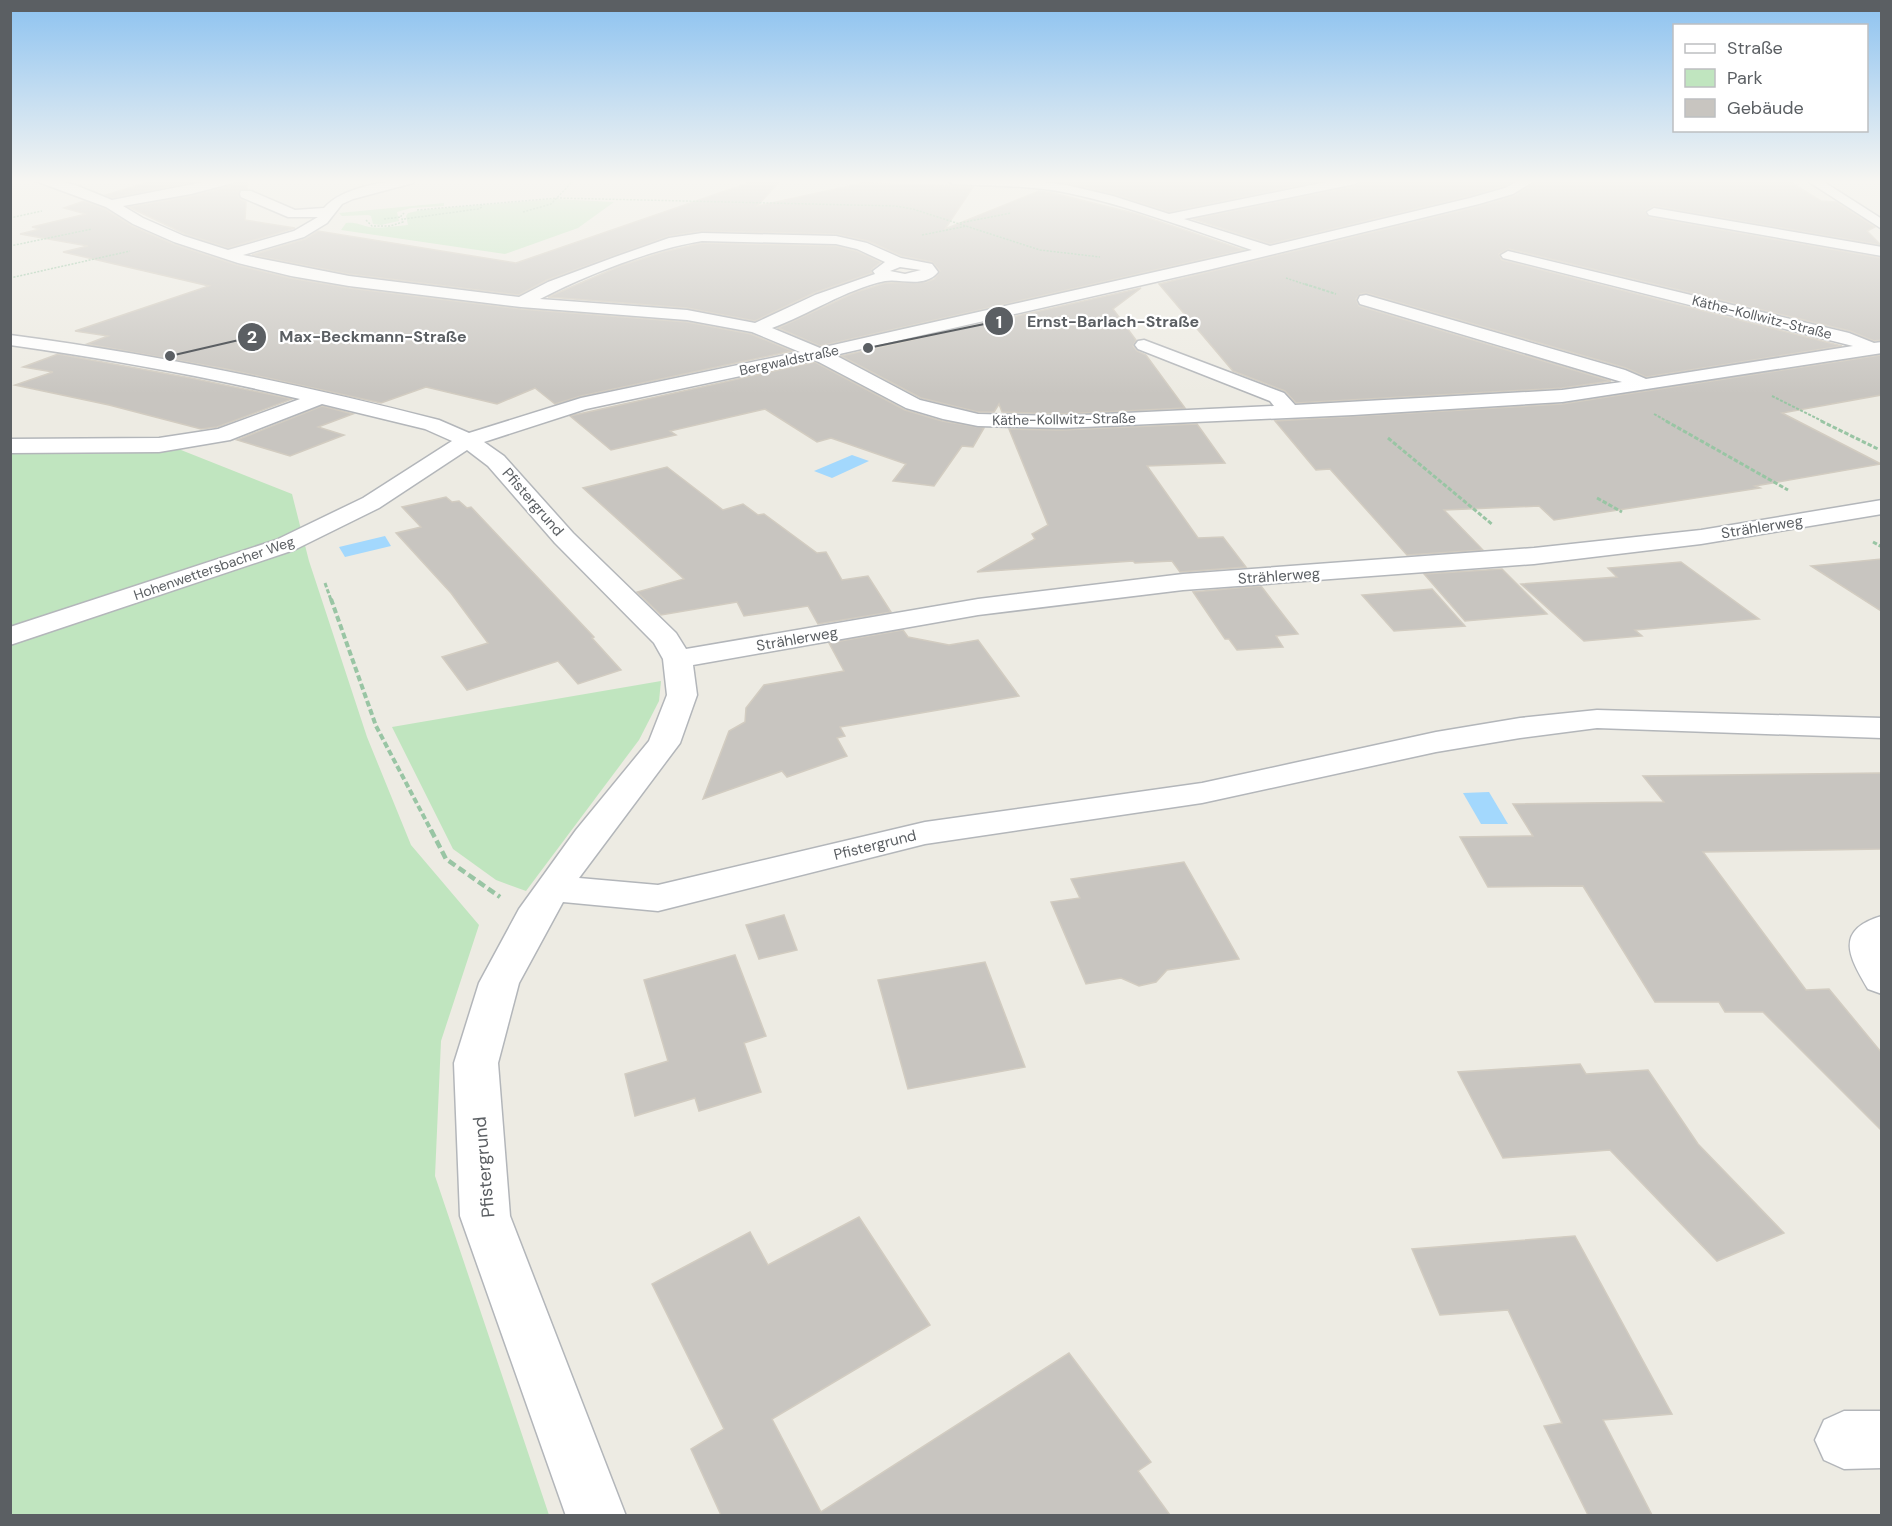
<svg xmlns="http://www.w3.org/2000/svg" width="1892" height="1526" viewBox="0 0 1892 1526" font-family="'DM Sans',sans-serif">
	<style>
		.green { fill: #c0e5bf }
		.water { fill: #a3d8fd }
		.building { fill: #c8c5c0; stroke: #d2ccc1; stroke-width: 1.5 }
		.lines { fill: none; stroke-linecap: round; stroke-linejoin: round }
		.minor-casing { stroke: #b3b6ba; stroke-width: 3 }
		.path-far4 { stroke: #99c5a4; stroke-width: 1.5; stroke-dasharray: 2 1.5; stroke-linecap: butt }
		.path-far3 { stroke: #99c5a4; stroke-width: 2; stroke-dasharray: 3 1.5; stroke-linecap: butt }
		.path-far2 { stroke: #99c5a4; stroke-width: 3; stroke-dasharray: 4.5 2; stroke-linecap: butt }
		.path-far1 { stroke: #99c5a4; stroke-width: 4; stroke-dasharray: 6 3; stroke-linecap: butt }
		.path { stroke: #99c5a4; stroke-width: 4.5; stroke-dasharray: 8 4; stroke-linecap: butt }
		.minor { fill: #fff; fill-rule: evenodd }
		.labels { text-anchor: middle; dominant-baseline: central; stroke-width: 4.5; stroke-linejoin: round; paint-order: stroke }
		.far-street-label { font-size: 14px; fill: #5b5f63; stroke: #fff }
		.street-label { font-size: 15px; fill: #5b5f63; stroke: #fff }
		.near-street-label { font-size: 18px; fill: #5b5f63; stroke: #fff }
		.leader { fill: none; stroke: #5b5f63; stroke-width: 2 }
		.callout-dot { fill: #5b5f63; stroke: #fff; stroke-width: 2 }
		.mark-label { font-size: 18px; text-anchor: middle; font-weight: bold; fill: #fff }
		.callout-label { font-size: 16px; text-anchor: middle; font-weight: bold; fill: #5b5f63; stroke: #fff; stroke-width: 4.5; stroke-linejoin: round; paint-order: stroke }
	</style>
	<rect width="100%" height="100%" fill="#edebe3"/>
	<g class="green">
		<path d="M555 199 614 202 578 228 505 254 341 230 346 223C356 222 360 225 369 227 382 229 395 226 408 225L406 216 408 213 422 210Z"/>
		<polygon points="444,203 444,206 411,208 397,212 399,221 381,225 373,224 371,216 368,215 342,216 339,213"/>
		<polygon points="1243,248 1254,251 895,332 887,328"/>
		<polygon points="176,448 292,494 309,561 367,737 411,845 479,925 441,1041 435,1176 549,1515 11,1515 10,449"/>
		<polygon points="661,681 659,701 639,740 526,891 496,880 453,849 392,727"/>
	</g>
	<g class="water">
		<polygon points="852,455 869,461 832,478 814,471"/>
		<polygon points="385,536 391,546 345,557 339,547"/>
		<polygon points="1489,792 1508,824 1481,824 1463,793"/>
	</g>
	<g class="building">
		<polygon points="155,180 202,180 112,198 106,195"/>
		<polygon points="237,180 247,180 247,189 240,189 238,193 240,199 246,202 245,220 295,228 228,248 185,234 129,207 192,196 234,185"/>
		<polygon points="757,180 781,180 757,206 863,183 973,187 945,229 1039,191 1053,193 1137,214 1244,250 820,346 778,328 856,292 885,283 926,282 934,279 940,271 932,262 902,256 868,241 836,234 702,231 669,236 547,280 519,295 349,274 252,255 305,239 318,231 516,263"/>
		<polygon points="1065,180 1324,180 1169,212 1114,194 1060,182"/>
		<polygon points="1363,180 1515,180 1504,186 1469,196 1270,244 1193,219 1355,186"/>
		<polygon points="1538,180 1787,180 1821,201 1836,202 1875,227 1867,231 1881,245 1654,206 1645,211 1649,217 1881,258 1881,340 1874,341 1850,331 1509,249 1499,254 1502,260 1842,346 1646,377 1626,368 1366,293 1360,294 1356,299 1359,306 1611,381 1562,388 1296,403 1285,391 1233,371 1159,284 1480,206 1514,196"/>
		<polygon points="84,201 105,209 132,226 173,244 237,265 290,278 349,288 521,309 687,322 751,334 792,351 581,396 555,404 535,388 497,404 426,387 381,403 226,369 87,344 108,336 75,331 209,286 63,252 88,246 20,234 40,229 32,227 86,214 64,208"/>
		<polygon points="702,243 836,246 856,251 881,262 872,269 872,273 814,293 755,321 687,308 548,297 620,266 663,252"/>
		<polygon points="1141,288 1113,309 1136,340 1133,346 1137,351 1146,355 1185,408 1062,414 1002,412 999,404 994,412 978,412 921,398 841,356"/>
		<polygon points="58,354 191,378 292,399 217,427 201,429 109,405 15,385 53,372 23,367"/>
		<polygon points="1881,355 1881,395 1782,413 1881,464 1755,486 1760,488 1554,520 1539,506 1444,510 1483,550 1407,555 1330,469 1316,470 1275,421 1562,404"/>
		<polygon points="815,362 905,410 942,421 984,428 973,447 962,446 934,486 893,481 906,464 831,438 817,442 765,409 670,431 676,435 611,450 570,416"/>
		<polygon points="322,406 353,414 318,427 344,435 290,456 237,440"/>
		<polygon points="1197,424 1225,463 1147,466 1198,538 1223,537 1246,567 1180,572 1172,561 1135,563 1133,561 977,572 1035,539 1032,534 1048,525 1009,429 1062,430"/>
		<polygon points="667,467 723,510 743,504 758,515 764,514 817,553 826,552 842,580 868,576 891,612 818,624 808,606 744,616 737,602 661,615 637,592 684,579 583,488"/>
		<polygon points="446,497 452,502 459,501 467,508 471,507 594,637 592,638 621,670 578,684 558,661 467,690 442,657 488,643 451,593 396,533 421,527 402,507"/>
		<polygon points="1881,559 1881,611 1811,566"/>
		<polygon points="1681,562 1759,619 1635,630 1642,636 1584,641 1521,584 1617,577 1608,568"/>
		<polygon points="1502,569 1547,614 1465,621 1424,574"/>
		<polygon points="1261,586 1298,634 1276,636 1283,647 1237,650 1229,639 1225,639 1193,592"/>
		<polygon points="1432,589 1465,626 1394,631 1362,595"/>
		<polygon points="903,630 908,637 949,645 978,640 1019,696 840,727 845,736 837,738 847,756 787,777 782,771 703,799 729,731 745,722 746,708 764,685 844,671 829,643"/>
		<polygon points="1881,773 1881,849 1703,852 1806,990 1829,989 1881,1052 1881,1130 1763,1012 1725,1012 1719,1002 1655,1002 1583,886 1488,887 1460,837 1533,836 1513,804 1664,802 1643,776"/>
		<polygon points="1184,862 1239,959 1167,970 1156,982 1139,986 1121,978 1086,984 1051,902 1080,898 1071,879"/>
		<polygon points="784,915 797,950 759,959 746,925"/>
		<polygon points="735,955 766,1036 744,1043 761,1092 699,1111 695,1098 635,1116 625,1074 668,1061 644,980"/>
		<polygon points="985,962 1025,1067 908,1089 878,980"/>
		<polygon points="1580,1064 1586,1074 1648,1070 1698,1144 1784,1233 1717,1261 1610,1150 1503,1158 1458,1072"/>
		<polygon points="859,1217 930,1325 772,1419 821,1512 1069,1353 1151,1462 1138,1471 1170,1515 721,1515 691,1449 724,1429 652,1284 750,1232 768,1265"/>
		<polygon points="1575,1236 1672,1414 1603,1420 1652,1515 1588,1515 1544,1426 1562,1423 1508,1310 1440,1315 1412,1249"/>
	</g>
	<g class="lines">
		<g class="minor-casing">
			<g id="minor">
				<path d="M33 180H54L75 185 112 200 214 180H235L233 183 191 194 123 206 143 218 184 236 228 250 294 231 318 217H288L241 197 240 194 241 191H251L295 210 324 208C342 187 388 180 415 180L413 183 353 199 342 204 327 223 304 237 243 255 349 276 519 297 548 282 615 257 669 238 702 233 836 236 867 243 901 258 932 264 938 272C924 289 900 278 885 281 844 290 810 314 772 328L820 348 1252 250C1192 230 1130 206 1068 193 1030 185 991 186 953 184L947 180H1025L1066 185 1113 196 1169 214 1336 180H1361L1355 184 1184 219 1270 246 1470 198 1505 188 1520 180H1536L1513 194 1479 204 1208 270 835 355 920 400 978 414 1062 416 1274 406 1270 401 1138 349 1135 345 1138 341 1144 340 1284 393 1295 405 1562 390 1622 382 1360 304 1358 300 1360 296 1366 295 1625 370 1646 379 1853 346 1503 258 1501 255 1508 251 1849 333 1874 343 1882 342V353L1562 402 1353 415 1062 428 978 426 943 419 906 408 815 360 586 409 484 442 504 456 573 533 676 633 686 649 978 599 1183 574 1534 548 1701 530 1882 500V514L1701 544 1534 564 1183 590 978 615 693 665 697 695 680 743 579 878 658 885 925 822 1202 783 1436 732 1520 718 1597 710 1882 718V738L1597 728 1520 738 1436 752 1202 803 925 844 658 911 563 902 519 983 498 1063 510 1216 626 1516H566L460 1216 454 1063 479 983 519 909 576 830 649 741 667 695 663 659 654 643 555 543 488 466 467 450 379 508 294 550 10 645V627L276 540 363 498 452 441 425 429 322 404 230 440 159 452 10 453V439L159 438 218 429 300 399C204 376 108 359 10 345V335C155 354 298 384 439 420L469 433 581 398 800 352 752 332 687 320 521 307 349 286 291 276 238 263 174 242 133 224 106 207ZM702 241 836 244 857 249 885 262 873 271 875 274 815 295 755 323 687 310 540 299C586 275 652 249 702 241ZM900 267 921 270 905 274 890 271Z"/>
				<polygon points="1806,180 1821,180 1882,219 1882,229"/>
				<polygon points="1654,208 1882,247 1882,256 1649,215 1647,212"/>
				<path d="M1882 916V994L1868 989C1850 958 1833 930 1882 916Z"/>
				<polygon points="1844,1411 1882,1411 1882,1468 1844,1469 1824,1460 1815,1440 1824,1420"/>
			</g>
		</g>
		<g class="path-far4">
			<polyline points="1153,182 1163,180"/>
			<polyline points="417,210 558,198 895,206 913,209 1040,250 1100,257"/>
			<polyline points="523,212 551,204 574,180"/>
			<polyline points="10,218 42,211"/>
			<polyline points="384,219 401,217"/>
			<polyline points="404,219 478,209 482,207 481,204"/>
			<polyline points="366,220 372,226 390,226 403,222 401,216 404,213"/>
			<polyline points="960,223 1011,213"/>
			<polyline points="922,235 967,226"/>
			<polyline points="10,246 92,229"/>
			<polyline points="10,278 130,251"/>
			<polyline points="1286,278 1310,286"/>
		</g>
		<g class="path-far3">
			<polyline points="1305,284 1336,294"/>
			<polyline points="1772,396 1824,422"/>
			<polyline points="1654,414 1668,422"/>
		</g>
		<g class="path-far2">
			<polyline points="1666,421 1788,490"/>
			<polyline points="1821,421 1878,449"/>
			<polyline points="1388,438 1493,525"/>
			<polyline points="1597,498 1622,512"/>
			<polyline points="1873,542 1882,547"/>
			<polyline points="325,583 331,600"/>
		</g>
		<polyline class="path-far1" points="331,599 376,726 432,832"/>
		<polyline class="path" points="431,830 446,859 500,897"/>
		<use href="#minor" class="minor"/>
	</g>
	<linearGradient id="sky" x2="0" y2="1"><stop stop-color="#8cc2f0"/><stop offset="0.46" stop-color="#f7f6f2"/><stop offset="1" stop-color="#f7f6f2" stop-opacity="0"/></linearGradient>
	<rect width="1892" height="394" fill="url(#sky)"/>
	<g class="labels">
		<g class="far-street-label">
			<text transform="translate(1762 317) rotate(14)">Käthe-Kollwitz-Straße</text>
			<text transform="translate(789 360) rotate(-12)">Bergwaldstraße</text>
			<text transform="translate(1064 419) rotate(-1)">Käthe-Kollwitz-Straße</text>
			<text transform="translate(214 568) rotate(-19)">Hohenwettersbacher Weg</text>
		</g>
		<g class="street-label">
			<text transform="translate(533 502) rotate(49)">Pfistergrund</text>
			<text transform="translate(1762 527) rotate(-9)">Strählerweg</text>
			<text transform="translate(1279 576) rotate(-4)">Strählerweg</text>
			<text transform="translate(797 639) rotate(-10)">Strählerweg</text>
			<text transform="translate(875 845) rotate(-14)">Pfistergrund</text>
		</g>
		<g class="near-street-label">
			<text transform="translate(484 1167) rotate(-95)">Pfistergrund</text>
		</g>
	</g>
	<path class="leader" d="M868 348L999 321M170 356L252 337"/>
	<g class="callout-dot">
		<circle cx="868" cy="348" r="6"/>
		<circle cx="170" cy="356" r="6"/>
		<circle cx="999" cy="321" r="15"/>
		<circle cx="252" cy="337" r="15"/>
	</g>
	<g class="mark-label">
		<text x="999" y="328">1</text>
		<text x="252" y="343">2</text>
	</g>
	<g class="callout-label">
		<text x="1113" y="327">Ernst-Barlach-Straße</text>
		<text x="373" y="342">Max-Beckmann-Straße</text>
	</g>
	<rect width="1892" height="1526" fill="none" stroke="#5b5f63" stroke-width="24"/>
	<rect x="1673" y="24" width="195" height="108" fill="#ffffff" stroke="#bdbfc1" stroke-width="1.5"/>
	<rect x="1685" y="44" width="30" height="9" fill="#ffffff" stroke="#bdbfc1" stroke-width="1.5"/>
	<text x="1727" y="54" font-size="18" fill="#5b5f63">Straße</text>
	<rect x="1685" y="69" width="30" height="18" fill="#c0e5bf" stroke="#bdbfc1" stroke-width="1.5"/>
	<text x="1727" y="84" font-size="18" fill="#5b5f63">Park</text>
	<rect x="1685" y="99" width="30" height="18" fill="#c8c5c0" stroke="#bdbfc1" stroke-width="1.5"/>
	<text x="1727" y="114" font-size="18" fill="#5b5f63">Gebäude</text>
</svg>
